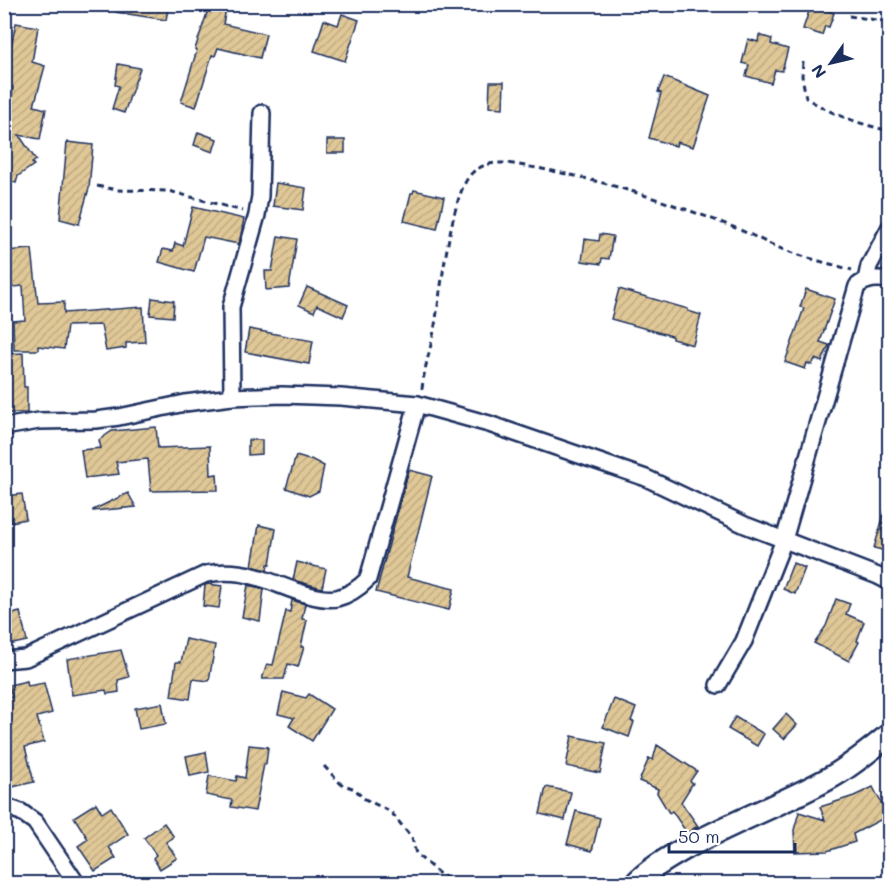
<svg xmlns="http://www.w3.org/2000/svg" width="894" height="888" viewBox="0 0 894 888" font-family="Mali,sans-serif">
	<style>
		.building { fill: url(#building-hatch); stroke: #1b2f5e; stroke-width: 1.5 }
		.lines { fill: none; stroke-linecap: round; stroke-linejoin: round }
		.street-casing { stroke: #1b2f5e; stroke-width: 20 }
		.secondary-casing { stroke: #1b2f5e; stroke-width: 26 }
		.path { stroke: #1b2f5e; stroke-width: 3; stroke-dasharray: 6 4.5; stroke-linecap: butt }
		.street { stroke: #fff; stroke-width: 15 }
		.secondary { stroke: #fff; stroke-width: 21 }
	</style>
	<defs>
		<pattern id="building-hatch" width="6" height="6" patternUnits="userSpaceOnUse" patternTransform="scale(1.5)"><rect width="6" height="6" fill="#dfc796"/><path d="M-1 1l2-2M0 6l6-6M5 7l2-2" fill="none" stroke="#bfab84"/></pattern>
	</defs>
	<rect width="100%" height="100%" fill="#fff"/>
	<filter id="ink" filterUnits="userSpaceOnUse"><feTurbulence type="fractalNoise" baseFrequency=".0167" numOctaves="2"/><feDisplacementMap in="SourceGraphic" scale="12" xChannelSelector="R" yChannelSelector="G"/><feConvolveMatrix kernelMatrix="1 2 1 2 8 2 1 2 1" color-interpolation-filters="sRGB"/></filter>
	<g filter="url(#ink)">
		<g class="building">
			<polygon points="117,4 169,4 166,20 116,12"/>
			<polygon points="210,4 227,4 223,24 266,34 260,58 218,48 215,56 212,55 196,107 181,102 197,50 195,49"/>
			<polygon points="811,5 834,13 829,27 825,26 822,35 803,29"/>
			<polygon points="342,14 359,20 345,61 314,51 324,20 338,25"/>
			<polygon points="16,23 38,27 32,62 45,66 34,106 46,109 40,139 19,135 36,160 32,163 34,165 18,176 16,183 4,179 4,112 9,113 13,87 7,86 9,75 5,74"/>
			<polygon points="759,35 772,39 771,44 788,49 782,71 775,70 771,83 746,76 749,65 742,63 748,39 758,42"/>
			<polygon points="118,64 140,68 124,113 112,109 119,86 115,85"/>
			<polygon points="664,77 710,96 693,147 677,142 676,146 649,138 661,93 658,92"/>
			<polygon points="490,82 504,82 503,108 489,107"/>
			<polygon points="198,132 217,139 213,152 194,145"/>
			<rect x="327" y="140" width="18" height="13"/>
			<polygon points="67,142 93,145 89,188 79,224 60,219"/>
			<polygon points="276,183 306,188 303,210 273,206"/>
			<polygon points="414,190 444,197 437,229 404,221 411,193 413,193"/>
			<polygon points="193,207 244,219 239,244 204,237 194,272 159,262 163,249 173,251 175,243 183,246"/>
			<polygon points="600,234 613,236 609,259 602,258 601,264 582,261 585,239 599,241"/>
			<polygon points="278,236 297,239 289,288 266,290 265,271 272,271"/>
			<polygon points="32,249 38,303 64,302 64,313 143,307 145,342 126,343 126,348 106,351 101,325 67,326 64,349 38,346 38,350 14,350 13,321 25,320 23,286 4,288 4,251"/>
			<polygon points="307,287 348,305 343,317 317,305 314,312 299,305"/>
			<polygon points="619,289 688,309 688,311 701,315 693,345 672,339 672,336 611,319"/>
			<polygon points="806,289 835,299 820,342 829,345 822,362 815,359 812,365 807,363 805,369 785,362 804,308 800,307"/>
			<polygon points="152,298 174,301 173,317 150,315"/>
			<polygon points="249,329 313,341 309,364 245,352"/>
			<polygon points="23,353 24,387 27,387 27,413 4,413 4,354"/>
			<polygon points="156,427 158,448 210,446 211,475 217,474 218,490 151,491 148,459 116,462 119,474 85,478 81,450 101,448 99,440 112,431"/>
			<polygon points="248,440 262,440 262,454 248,455"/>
			<polygon points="296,456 309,460 311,459 324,466 319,491 309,496 286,488"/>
			<polygon points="409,470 432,476 407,577 454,589 449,610 376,592"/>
			<polygon points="128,493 136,507 93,511 93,510"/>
			<polygon points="22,494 26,519 11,522 6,496"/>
			<polygon points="886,508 890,508 890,552 874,548"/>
			<polygon points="259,525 276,529 270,564 268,564 267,570 252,566"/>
			<polygon points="297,562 326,569 322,588 293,580"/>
			<polygon points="793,563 805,568 795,594 783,589"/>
			<polygon points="208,584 222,586 219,608 203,606 205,585"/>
			<polygon points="248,585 264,589 260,621 242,617"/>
			<polygon points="836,599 850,604 846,614 864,622 857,641 859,642 849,661 814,643 826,626"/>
			<polygon points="292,600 305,604 302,619 307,620 301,647 304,647 298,667 288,664 284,679 262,679 267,664 273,665 286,611 290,612"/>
			<polygon points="20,612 27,641 4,646 4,616"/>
			<polygon points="186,639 215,645 209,681 193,679 190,699 171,696 176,662 181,662"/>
			<polygon points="121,650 129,677 118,680 119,692 107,694 106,690 72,695 67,659"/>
			<polygon points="27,681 28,686 44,683 52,713 37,717 44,742 25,747 34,782 4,789 4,699 12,697 9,685"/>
			<polygon points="283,692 306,698 309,694 332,709 312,741 289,726 294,718 278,714"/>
			<polygon points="614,699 636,708 631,721 634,722 629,737 603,727"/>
			<polygon points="162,703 166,724 139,729 135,708"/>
			<polygon points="786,714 797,725 784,739 773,729"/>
			<polygon points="735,717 764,734 757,746 728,729"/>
			<polygon points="572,736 606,743 600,773 566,766"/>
			<polygon points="249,745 268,747 266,764 264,764 255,811 231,807 232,800 206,795 209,776 236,781 237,776 245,778"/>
			<polygon points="657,745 697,771 690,781 693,783 681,802 698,826 687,833 672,811 669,813 657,793 658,789 639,781 649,758 653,760"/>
			<polygon points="206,752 209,772 190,776 186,756"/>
			<polygon points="546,787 571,792 565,820 540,814"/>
			<polygon points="873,787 888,816 853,834 855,842 827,851 795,852 794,830 799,812 825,820 820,807 854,796"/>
			<polygon points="96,803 102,813 111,807 128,834 109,847 116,858 95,871 78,846 88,839 74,817"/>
			<polygon points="576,811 600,818 592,851 567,844"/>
			<polygon points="164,823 174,837 166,842 177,858 160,869 153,858 156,855 144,838"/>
		</g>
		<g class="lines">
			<g class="street-casing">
				<g id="street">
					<polyline points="866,280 869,266 890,227"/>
					<polyline points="232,397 231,307 257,215 260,196 262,113"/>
					<polyline points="4,427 39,421 96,420 119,417 185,403 232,397 282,395 341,397 417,404 489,424 646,478 745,525 878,576 890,582"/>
					<path d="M4 660 26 658 206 574C223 571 240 572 257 577 279 583 314 602 337 598 349 595 359 588 368 579L417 404"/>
					<path d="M718 685 744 641 784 540 857 286C868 278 876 278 890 280"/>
					<polyline points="4,806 21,812 35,822 77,884"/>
				</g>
			</g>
			<g class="secondary-casing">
				<path id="secondary" d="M635 884C649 869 667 859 684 849 730 823 780 805 826 780 849 768 870 750 890 734"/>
			</g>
			<g class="path">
				<polyline points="849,16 890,22"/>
				<path d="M803 62 802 76 806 98C833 115 860 124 890 131"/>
				<polyline points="97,186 117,190 169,191 243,211"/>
				<path d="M422 389C424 370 429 354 433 336 440 302 450 193 472 173 491 156 514 165 537 168 603 180 666 201 728 225 747 232 764 242 782 249 805 258 828 263 852 270"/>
				<polyline points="324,766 341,784 355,789 363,798 391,812 412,838 416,854 442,876 467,884"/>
			</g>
			<use href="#street" class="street"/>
			<use href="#secondary" class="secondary"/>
		</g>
	</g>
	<rect width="894" height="888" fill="none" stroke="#fff" stroke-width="24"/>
	<rect x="12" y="12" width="870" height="864" fill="none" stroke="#1b2f5e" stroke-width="2" filter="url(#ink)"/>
	<g transform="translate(831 63) rotate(236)" stroke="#ffffff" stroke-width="4.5" paint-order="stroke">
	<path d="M0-4.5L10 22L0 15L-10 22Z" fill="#1b2f5e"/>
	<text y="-9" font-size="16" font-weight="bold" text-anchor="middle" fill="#1b2f5e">N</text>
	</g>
	<path d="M669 843v9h126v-9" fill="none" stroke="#1b2f5e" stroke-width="3"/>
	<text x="678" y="843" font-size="18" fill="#1b2f5e" stroke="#ffffff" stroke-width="4.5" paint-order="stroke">50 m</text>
</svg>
